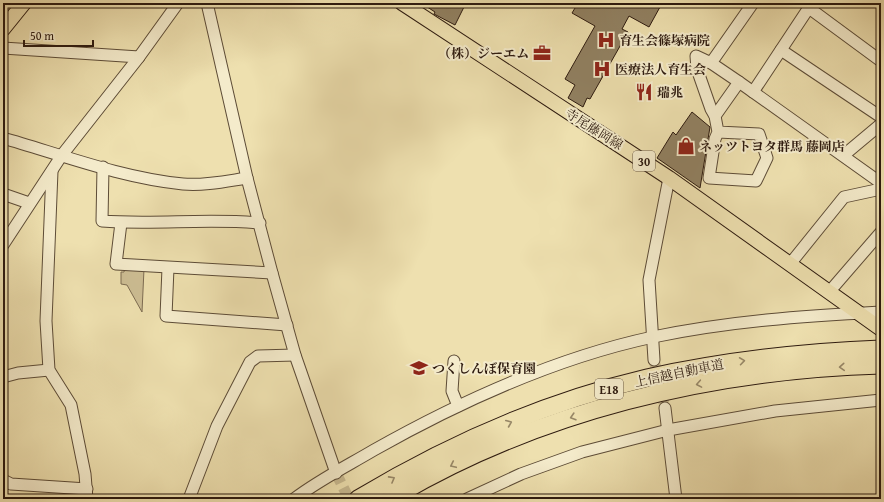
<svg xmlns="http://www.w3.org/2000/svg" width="884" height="502" viewBox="0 0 884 502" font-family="'Gentium Book Plus','Noto Serif JP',serif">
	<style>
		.green { fill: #cdbe94; stroke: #7d6c52 }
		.building { fill: #918162; stroke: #2d1a0f }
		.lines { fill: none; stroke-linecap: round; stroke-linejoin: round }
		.minor-tunnel { stroke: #c7b88f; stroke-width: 11; stroke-dasharray: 11 5.5; stroke-linecap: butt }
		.minor-casing { stroke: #5d4c37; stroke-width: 13 }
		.major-casing { stroke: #2d1a0f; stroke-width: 16 }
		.highway-casing { stroke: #2d1a0f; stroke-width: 19 }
		.minor { stroke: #f4ebcb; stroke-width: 11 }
		.major { stroke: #eee0af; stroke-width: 14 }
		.highway { stroke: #eee0af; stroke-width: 17 }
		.oneway { stroke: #978767 }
		.labels { text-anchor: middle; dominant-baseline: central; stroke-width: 4; stroke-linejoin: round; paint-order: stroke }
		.shield { fill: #f4ebcb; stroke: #695947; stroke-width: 1 }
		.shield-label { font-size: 12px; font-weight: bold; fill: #2d1a0f }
		.poi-label { font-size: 13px; font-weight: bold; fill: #2d1a0f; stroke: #f4ebcb; text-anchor: start }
		.street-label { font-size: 13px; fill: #2d1a0f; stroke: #f4ebcb }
	</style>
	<rect width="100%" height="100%" fill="#eee0af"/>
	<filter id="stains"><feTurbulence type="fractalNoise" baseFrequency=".005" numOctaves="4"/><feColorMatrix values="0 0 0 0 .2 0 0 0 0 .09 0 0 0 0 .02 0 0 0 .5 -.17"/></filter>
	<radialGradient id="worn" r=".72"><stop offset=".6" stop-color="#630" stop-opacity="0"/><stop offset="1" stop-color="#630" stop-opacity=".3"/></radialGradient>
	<polygon class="green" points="125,268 144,269 142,312 127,285 121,284 121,272 124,272"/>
	<g class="building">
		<polygon points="421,3 466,3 455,25 434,14 435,12"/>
		<polygon points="578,3 653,3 660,7 649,27 629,16 622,29 628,32 590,99 587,98 583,107 568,98 575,85 565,79 595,26 572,13"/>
		<polygon points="692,112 710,127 700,188 657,158 673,132 676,135"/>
	</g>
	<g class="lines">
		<g class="minor-tunnel">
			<polyline points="654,360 665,408"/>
			<polyline points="336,473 349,499"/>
		</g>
		<g class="minor-casing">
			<g id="minor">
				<polyline points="207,3 247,178 272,273 295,355 336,473"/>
				<polyline points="809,8 881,61"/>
				<polyline points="3,48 139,57"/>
				<polyline points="781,50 881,117"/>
				<polyline points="711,63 753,3"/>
				<polyline points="753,92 812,3"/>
				<polyline points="715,116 739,82"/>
				<polyline points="718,132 759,134 767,158 756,181 709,178 715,139 718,132 715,116 711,109 697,69 696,56 711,63 739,82 881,183"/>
				<path d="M3 138C62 155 122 178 183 184 204 186 227 181 247 178"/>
				<polyline points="844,155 881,124"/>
				<path d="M103 167 102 221C154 225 207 218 260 223"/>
				<polyline points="52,171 46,321 49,370 71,405 85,474 87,499"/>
				<polyline points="3,194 29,203"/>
				<polyline points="121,223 116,264 272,273"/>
				<polyline points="3,245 62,155 139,57 178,3"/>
				<polyline points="790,264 844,197 881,189"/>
				<polyline points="168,268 166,316 287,325"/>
				<polyline points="830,291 881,232"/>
				<polyline points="654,360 649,280 669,178"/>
				<polyline points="454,361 452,391 458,406"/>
				<polyline points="3,377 18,373 49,370"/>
				<polyline points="665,408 676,499"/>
				<polyline points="3,480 11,484 87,489"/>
				<polyline points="189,499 217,426 250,362 258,356 295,355"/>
				<path d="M294 499C319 480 347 466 374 450 461 401 555 358 653 337 730 321 803 316 881 312"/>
				<polyline points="467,499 521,474 582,452 668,430 775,411 881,400"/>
			</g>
		</g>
		<g class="major-casing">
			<g id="major">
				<polyline points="402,3 669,178 881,329"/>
				<polyline points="3,5 5,3"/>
				<polyline points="3,29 24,3"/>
			</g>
		</g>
		<g class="highway-casing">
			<g id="highway">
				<path d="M358 499C448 445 545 402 647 378 724 361 802 352 881 349"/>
				<path d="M390 499C537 411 710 370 881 365"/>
			</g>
		</g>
		<use href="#minor" class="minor"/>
		<use href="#major" class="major"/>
		<use href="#highway" class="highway"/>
	</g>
	<defs><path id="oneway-chevron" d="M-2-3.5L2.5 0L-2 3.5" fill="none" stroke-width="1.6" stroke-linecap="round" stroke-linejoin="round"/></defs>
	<g class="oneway">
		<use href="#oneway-chevron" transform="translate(742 361) rotate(-8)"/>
		<use href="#oneway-chevron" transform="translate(842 367) rotate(176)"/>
		<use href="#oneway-chevron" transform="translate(699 384) rotate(170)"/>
		<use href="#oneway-chevron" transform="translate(573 417) rotate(163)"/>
		<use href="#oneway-chevron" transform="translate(509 423) rotate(-23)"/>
		<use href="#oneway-chevron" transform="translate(453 465) rotate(155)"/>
		<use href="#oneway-chevron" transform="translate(392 479) rotate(-29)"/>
	</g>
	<defs>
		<g id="hospital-bare" transform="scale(1.38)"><path d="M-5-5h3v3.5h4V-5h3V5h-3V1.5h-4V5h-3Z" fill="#8f2418" stroke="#f4ebcb" stroke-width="2.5" paint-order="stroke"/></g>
		<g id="office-bare" transform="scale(1.38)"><path d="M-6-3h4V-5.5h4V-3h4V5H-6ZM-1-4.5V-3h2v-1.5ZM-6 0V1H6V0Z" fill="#8f2418" stroke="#f4ebcb" stroke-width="2.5" paint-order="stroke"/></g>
		<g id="restaurant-bare" transform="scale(1.38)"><path d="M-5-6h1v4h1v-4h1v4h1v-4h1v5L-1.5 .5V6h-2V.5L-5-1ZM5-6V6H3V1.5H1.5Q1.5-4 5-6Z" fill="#8f2418" stroke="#f4ebcb" stroke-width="2.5" paint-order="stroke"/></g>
		<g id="shop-bare" transform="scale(1.38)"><path d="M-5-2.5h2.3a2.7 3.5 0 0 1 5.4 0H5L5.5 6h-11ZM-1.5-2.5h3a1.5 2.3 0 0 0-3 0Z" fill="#8f2418" stroke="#f4ebcb" stroke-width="2.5" paint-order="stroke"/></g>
		<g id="school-bare" transform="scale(1.38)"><path d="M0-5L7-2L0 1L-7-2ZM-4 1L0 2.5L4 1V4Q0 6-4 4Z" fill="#8f2418" stroke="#f4ebcb" stroke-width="2.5" paint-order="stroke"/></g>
	</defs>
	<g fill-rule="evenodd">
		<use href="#hospital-bare" x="606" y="40"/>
		<use href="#office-bare" x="542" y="53"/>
		<use href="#hospital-bare" x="602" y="69"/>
		<use href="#restaurant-bare" x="644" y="92"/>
		<use href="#shop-bare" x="686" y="146"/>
		<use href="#school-bare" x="419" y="368"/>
	</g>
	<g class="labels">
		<g class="shield">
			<rect x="633" y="151" width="22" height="20" rx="3"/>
			<rect x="595" y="379" width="28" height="20" rx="3"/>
		</g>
		<g class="shield-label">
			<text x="644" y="161">30</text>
			<text x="609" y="389">E18</text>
		</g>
		<g class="poi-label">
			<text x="619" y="40">育生会篠塚病院</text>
			<text x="529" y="53" text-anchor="end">（株）ジーエム</text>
			<text x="615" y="69">医療法人育生会</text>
			<text x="657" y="92">瑞兆</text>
			<text x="699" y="146">ネッツトヨタ群馬 藤岡店</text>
			<text x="432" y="368">つくしんぼ保育園</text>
		</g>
		<g class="street-label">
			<text transform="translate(594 129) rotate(32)">寺尾藤岡線</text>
			<text transform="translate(679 373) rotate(-12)">上信越自動車道</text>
		</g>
	</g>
	<rect width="884" height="502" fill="none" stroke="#eee0af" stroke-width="16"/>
	<rect x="4" y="4" width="876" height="494" fill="none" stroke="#2d1a0f" stroke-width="2"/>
	<rect x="8" y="8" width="868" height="486" fill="none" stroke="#2d1a0f"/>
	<path d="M24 40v6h69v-6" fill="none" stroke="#2d1a0f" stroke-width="2"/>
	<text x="30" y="40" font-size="12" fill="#2d1a0f" stroke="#f4ebcb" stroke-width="3" paint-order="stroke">50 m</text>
	<rect width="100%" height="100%" filter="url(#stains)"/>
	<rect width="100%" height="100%" fill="url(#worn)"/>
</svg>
